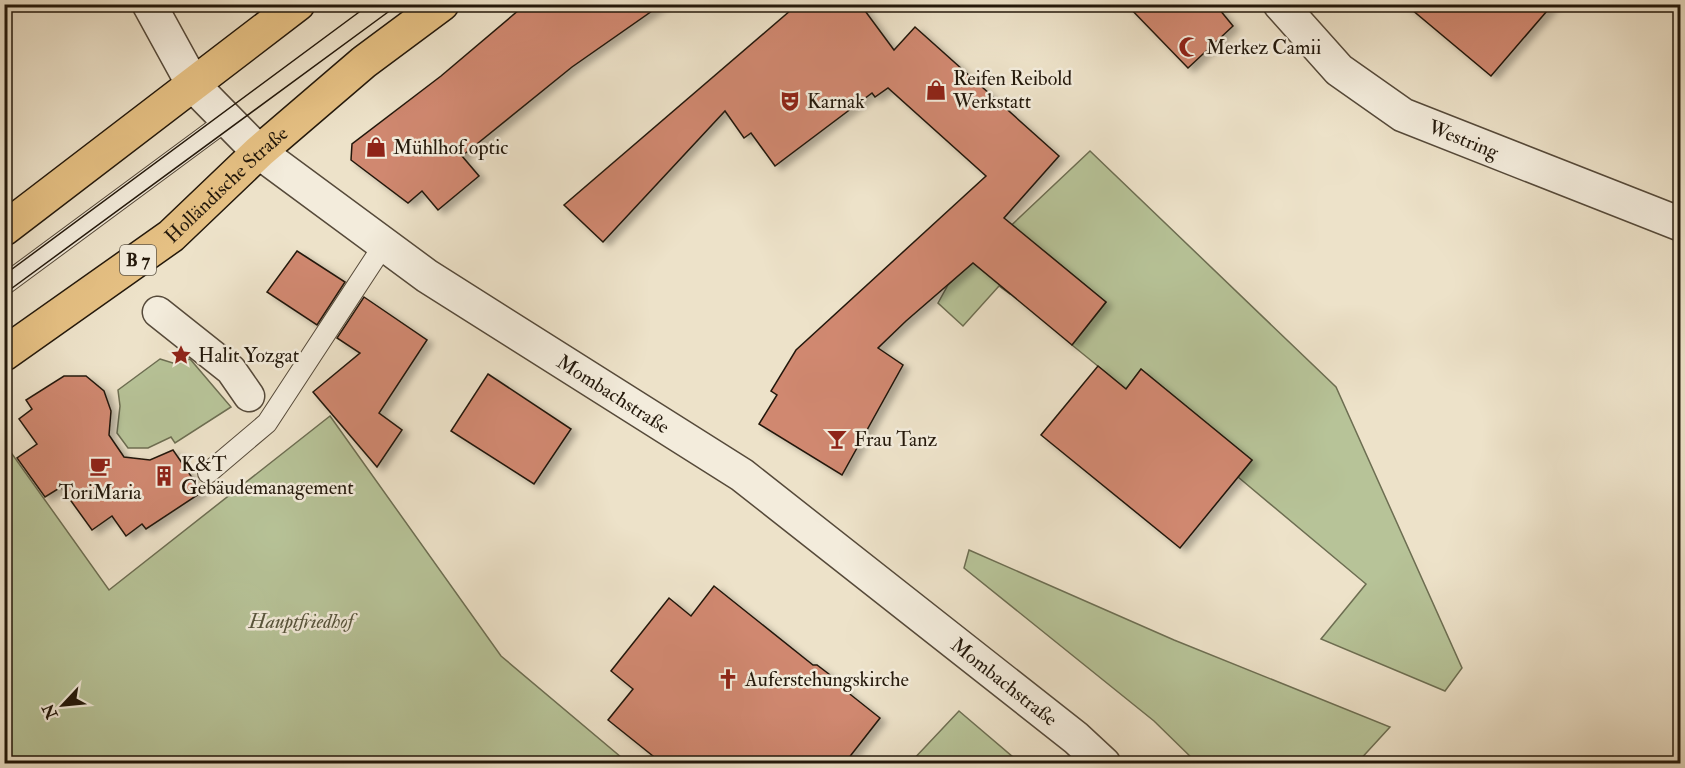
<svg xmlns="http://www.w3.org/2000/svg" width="1685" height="768" viewBox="0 0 1685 768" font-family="'IM FELL Double Pica',serif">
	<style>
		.green { fill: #b7c398; stroke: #6d6e52; stroke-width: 1.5 }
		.building { fill: #d0886f; stroke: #23180b; stroke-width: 1.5; filter: url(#shadow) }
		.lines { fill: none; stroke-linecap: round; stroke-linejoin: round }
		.service-casing { stroke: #564a3a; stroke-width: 22 }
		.pedestrian-casing { stroke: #564a3a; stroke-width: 33 }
		.minor-casing { stroke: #564a3a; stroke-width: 36 }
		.tertiary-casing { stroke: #564a3a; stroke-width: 36 }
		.primary-casing { stroke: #23180b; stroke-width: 36 }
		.service { stroke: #f3ecdc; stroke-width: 20 }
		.pedestrian { stroke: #f3ecdc; stroke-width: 30 }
		.minor { stroke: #f3ecdc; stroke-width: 33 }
		.tertiary { stroke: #f3ecdc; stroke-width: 33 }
		.primary { stroke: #e6c184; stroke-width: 33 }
		.tram { stroke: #23180b; stroke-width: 1.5 }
		.labels { text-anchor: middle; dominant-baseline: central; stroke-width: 5; stroke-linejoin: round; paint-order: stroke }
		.shield { fill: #f3ecdc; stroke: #61584a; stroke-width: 1.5 }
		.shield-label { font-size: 18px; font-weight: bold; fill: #23180b }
		.poi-label { font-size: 20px; fill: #23180b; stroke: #f3ecdc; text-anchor: start }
		.street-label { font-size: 20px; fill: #23180b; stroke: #f3ecdc }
		.park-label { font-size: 20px; font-style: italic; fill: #57543c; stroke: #f3ecdc }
	</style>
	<defs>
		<filter id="shadow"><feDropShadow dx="6" dy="4" stdDeviation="3" flood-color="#0004"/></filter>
	</defs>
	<rect width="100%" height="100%" fill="#ede2c9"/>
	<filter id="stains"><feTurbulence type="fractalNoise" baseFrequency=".00333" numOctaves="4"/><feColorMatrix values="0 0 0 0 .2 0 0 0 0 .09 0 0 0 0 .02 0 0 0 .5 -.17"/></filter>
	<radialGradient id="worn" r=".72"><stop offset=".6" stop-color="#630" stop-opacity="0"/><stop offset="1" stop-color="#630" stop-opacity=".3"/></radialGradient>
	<g class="green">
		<polygon points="1090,151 1336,387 1462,668 1445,691 1321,639 1366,584 1238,477 1252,460 1141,369 1126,389 1072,345 1106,302 1045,252 1010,294 999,286 963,326 938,303 948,285"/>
		<polygon points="160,359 176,364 190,359 231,407 175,443 171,437 148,448 128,448 117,433 120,406 118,390"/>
		<polygon points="330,416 501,656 628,763 5,763 5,444 109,590"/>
		<polygon points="969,550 1174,640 1390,727 1357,763 1197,763 1154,721 964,568"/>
		<polygon points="959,711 1020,763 910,763"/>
	</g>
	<g class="building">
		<polygon points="526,4 662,4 572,67 462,156 479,176 438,210 422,191 408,203 351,160 352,144 441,76"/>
		<polygon points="798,4 860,4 894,50 915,27 1059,156 1004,218 1106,302 1072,345 973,263 906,321 878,348 903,365 842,475 759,424 777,395 771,391 796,350 986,176 888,88 875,97 872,93 775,166 751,133 744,138 725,111 603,242 564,205"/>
		<polygon points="1126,4 1215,4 1233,26 1188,68"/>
		<polygon points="1405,4 1553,4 1491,76"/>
		<polygon points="297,251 345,282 317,325 267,292"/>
		<polygon points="364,297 427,340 379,413 402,430 377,467 313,392 360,353 337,338"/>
		<polygon points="1098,366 1126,389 1141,369 1252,460 1180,548 1041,435"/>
		<polygon points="488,374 571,429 534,484 451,431"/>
		<polygon points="64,376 86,376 104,391 111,411 109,435 124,457 150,460 173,450 202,492 146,529 142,524 126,536 112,516 92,530 61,487 45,497 17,458 37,444 19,419 32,409 26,400"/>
		<polygon points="714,586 813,665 817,665 846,687 846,691 880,718 844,764 663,764 608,720 633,689 611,671 669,598 691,616"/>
	</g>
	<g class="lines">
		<g class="service-casing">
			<g id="service">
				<polyline points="4,285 227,120"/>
				<polyline points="208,473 267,423 385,243"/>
			</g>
		</g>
		<g class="pedestrian-casing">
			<polyline id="pedestrian" points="158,312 231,370 249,396"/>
		</g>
		<g class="minor-casing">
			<g id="minor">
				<polyline points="149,4 194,86"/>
				<path id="s1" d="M1280 4 1339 70 1403 115 1680 224"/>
			</g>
		</g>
		<g class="tertiary-casing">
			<g id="tertiary">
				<path id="s2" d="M194 86 259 152 427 276 742 475 1076 738 1104 764"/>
			</g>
		</g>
		<g class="primary-casing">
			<g id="primary">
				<polyline points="4,229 298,4"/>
				<path id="s3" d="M4 354 171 236 259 152 364 62 442 4"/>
			</g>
		</g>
		<use href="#service" class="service"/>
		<use href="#pedestrian" class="pedestrian"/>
		<use href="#minor" class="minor"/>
		<use href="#tertiary" class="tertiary"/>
		<use href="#primary" class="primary"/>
		<g class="tram">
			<polyline points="4,275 370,4"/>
			<polyline points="4,294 399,4"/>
		</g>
	</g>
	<defs>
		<g id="mosque-bare" transform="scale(1.62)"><path d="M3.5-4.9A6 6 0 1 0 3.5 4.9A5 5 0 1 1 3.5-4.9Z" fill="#8f2418" stroke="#f3ecdc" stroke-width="2.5" paint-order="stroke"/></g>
		<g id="shop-bare" transform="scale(1.62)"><path d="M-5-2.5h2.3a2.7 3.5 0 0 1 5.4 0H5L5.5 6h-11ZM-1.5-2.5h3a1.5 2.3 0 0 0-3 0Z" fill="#8f2418" stroke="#f3ecdc" stroke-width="2.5" paint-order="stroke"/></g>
		<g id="theatre-bare" transform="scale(1.62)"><path d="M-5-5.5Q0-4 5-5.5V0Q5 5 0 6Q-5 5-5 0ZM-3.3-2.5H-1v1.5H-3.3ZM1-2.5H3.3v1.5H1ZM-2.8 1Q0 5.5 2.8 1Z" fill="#8f2418" stroke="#f3ecdc" stroke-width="2.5" paint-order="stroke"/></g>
		<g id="sight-bare" transform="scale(1.62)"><path d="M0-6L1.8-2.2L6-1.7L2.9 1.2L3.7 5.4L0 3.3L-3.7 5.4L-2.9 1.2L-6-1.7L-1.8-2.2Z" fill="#8f2418" stroke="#f3ecdc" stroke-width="2.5" paint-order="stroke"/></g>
		<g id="bar-bare" transform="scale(1.62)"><path d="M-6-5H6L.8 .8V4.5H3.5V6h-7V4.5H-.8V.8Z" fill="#8f2418" stroke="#f3ecdc" stroke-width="2.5" paint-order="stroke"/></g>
		<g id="cafe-bare" transform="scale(1.62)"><path d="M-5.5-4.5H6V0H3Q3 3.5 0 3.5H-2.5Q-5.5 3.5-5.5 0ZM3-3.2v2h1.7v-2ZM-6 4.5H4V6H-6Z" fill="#8f2418" stroke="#f3ecdc" stroke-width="2.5" paint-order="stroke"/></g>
		<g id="building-bare" transform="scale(1.62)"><path d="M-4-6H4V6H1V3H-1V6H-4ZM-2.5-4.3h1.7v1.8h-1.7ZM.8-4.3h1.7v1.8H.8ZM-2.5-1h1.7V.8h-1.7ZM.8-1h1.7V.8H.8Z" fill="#8f2418" stroke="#f3ecdc" stroke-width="2.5" paint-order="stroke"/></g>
		<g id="church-bare" transform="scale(1.62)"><path d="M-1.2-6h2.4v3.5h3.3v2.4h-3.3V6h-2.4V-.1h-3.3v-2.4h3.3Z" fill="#8f2418" stroke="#f3ecdc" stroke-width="2.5" paint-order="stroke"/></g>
	</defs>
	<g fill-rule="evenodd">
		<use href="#mosque-bare" x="1189" y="47"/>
		<use href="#shop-bare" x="936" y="90"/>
		<use href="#theatre-bare" x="790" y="101"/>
		<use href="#shop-bare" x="376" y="147"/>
		<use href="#sight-bare" x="181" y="355"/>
		<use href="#bar-bare" x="837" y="439"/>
		<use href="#cafe-bare" x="100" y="466"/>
		<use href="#building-bare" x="164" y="476"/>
		<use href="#church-bare" x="728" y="679"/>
	</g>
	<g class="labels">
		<rect class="shield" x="120" y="245" width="36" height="30" rx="4.5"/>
		<g class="shield-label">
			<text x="138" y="260">B 7</text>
		</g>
		<g class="poi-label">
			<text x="1206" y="47">Merkez Camii</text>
			<text x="953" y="78">Reifen Reibold<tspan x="953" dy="23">Werkstatt</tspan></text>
			<text x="807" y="101">Karnak</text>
			<text x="393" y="147">Mühlhof optic</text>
			<text x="198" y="355">Halit Yozgat</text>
			<text x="854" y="439">Frau Tanz</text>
			<text x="181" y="464">K&amp;T<tspan x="181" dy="23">Gebäudemanagement</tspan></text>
			<text x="100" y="492" text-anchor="middle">ToriMaria</text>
			<text x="745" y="679">Auferstehungskirche</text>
		</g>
		<g class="street-label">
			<text stroke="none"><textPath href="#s1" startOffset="232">Westring</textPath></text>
			<text stroke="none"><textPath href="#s3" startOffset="280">Holländische Straße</textPath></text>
			<text stroke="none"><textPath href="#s2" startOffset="522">Mombachstraße</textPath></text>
			<text stroke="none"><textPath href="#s2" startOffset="1008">Mombachstraße</textPath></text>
		</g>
		<g class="park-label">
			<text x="301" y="621">Hauptfriedhof</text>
		</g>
	</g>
	<rect width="1685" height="768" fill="none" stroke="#ede2c9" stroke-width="24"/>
	<rect x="6" y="6" width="1673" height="756" fill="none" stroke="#23180b" stroke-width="3"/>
	<rect x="12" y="12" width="1661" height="744" fill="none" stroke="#23180b" stroke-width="1.5"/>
	<g transform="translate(63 705) rotate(244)" stroke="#f3ecdc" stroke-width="4.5" paint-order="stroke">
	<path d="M0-4.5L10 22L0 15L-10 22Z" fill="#23180b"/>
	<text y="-9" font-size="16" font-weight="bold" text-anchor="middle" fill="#23180b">N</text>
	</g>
	<rect width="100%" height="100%" filter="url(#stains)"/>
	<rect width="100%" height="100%" fill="url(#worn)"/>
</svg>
